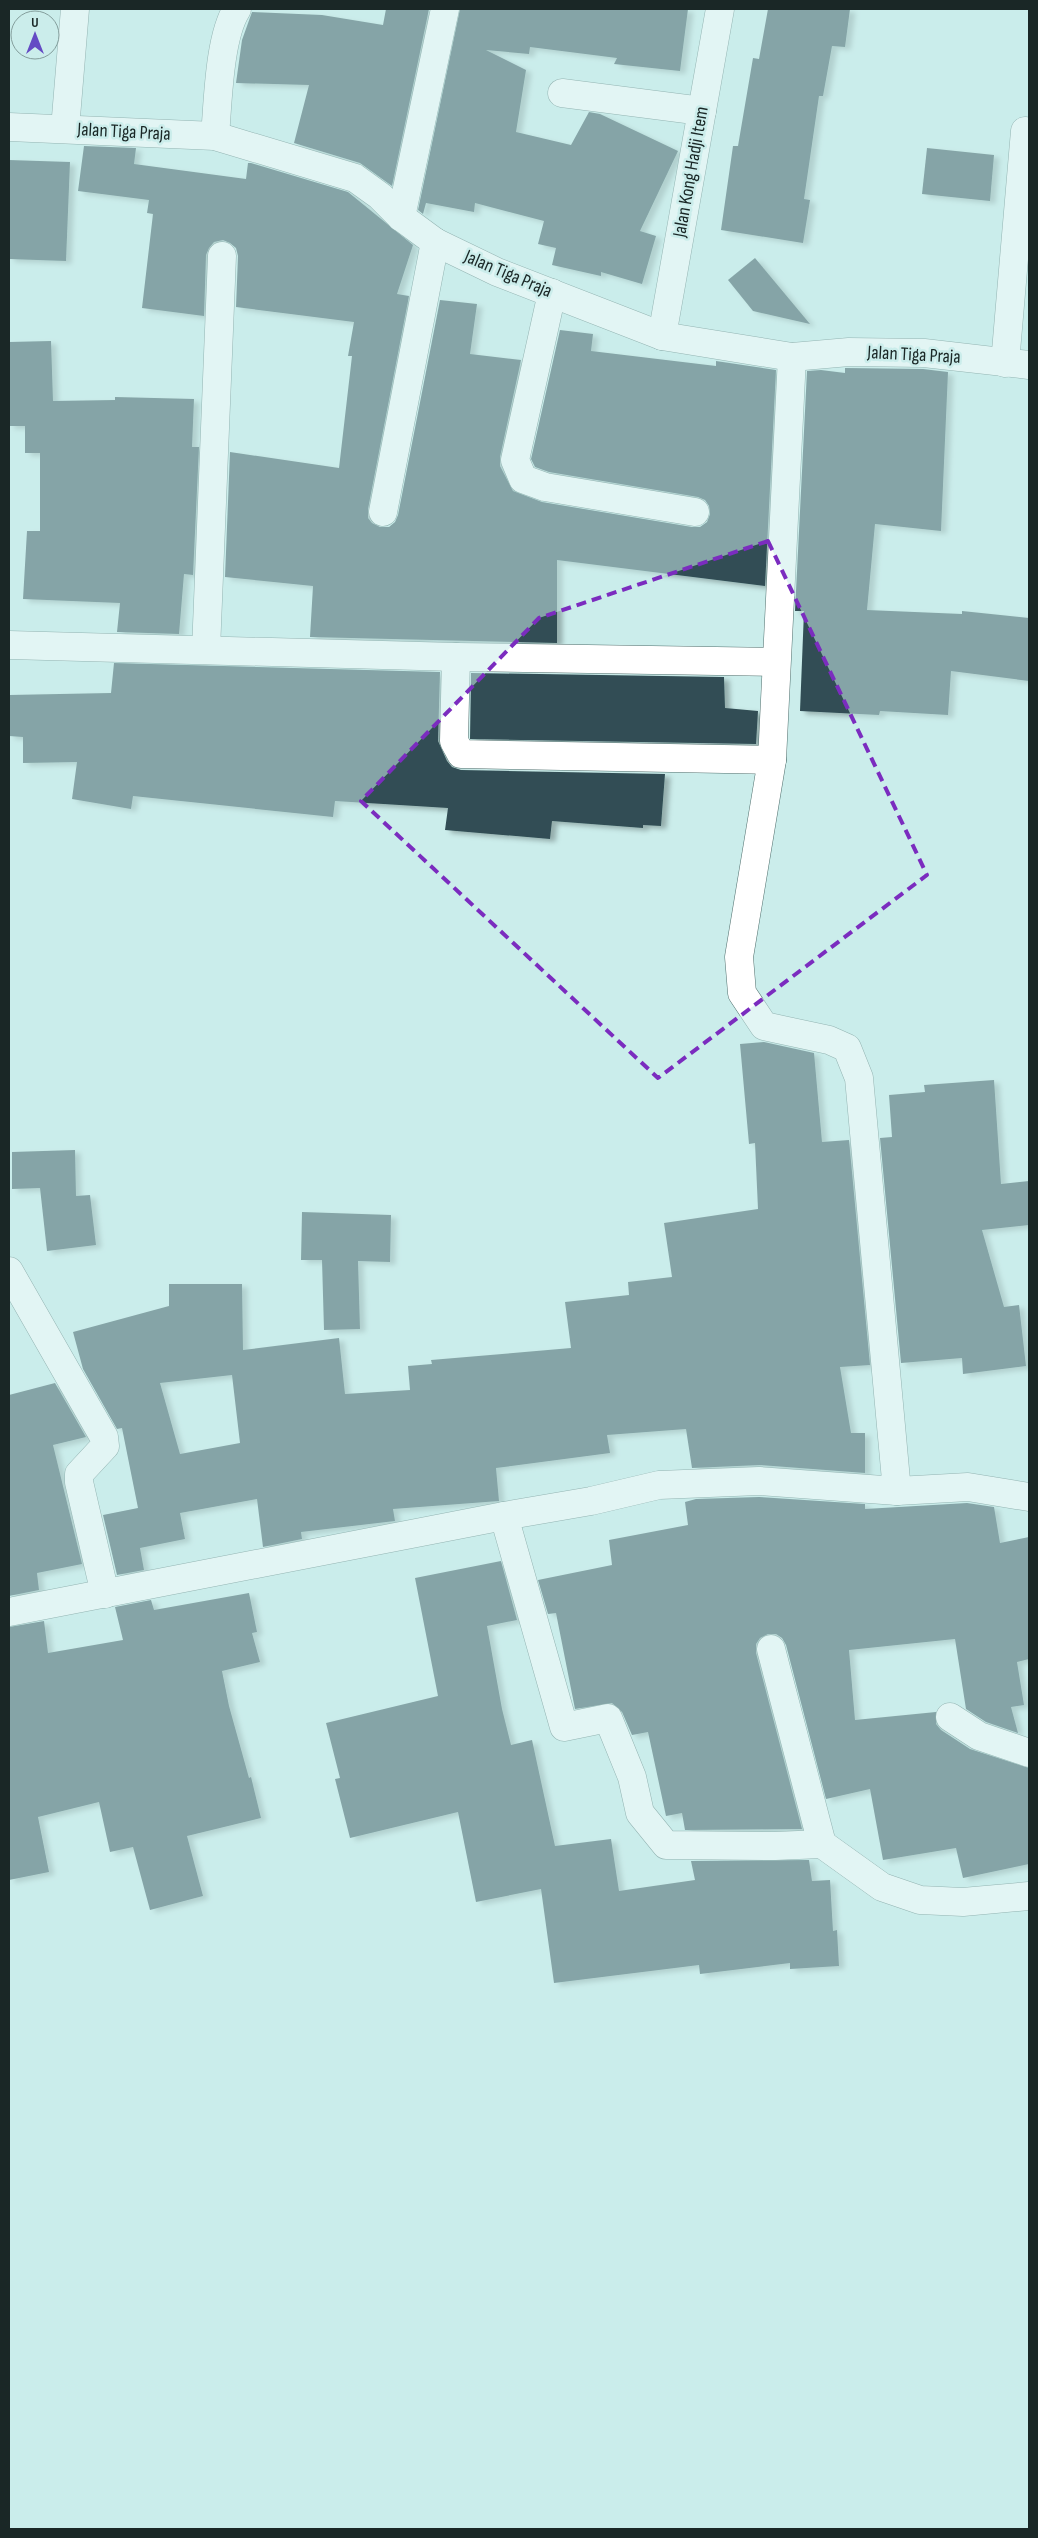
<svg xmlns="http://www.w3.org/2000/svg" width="1038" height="2538" viewBox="0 0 1038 2538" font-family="'Sofia Sans Condensed',sans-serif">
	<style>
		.building { fill: #314e54; fill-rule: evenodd; filter: url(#shadow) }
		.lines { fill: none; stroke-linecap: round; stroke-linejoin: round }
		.minor-casing { stroke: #51706e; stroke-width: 29 }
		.minor { stroke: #fff; stroke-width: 28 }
		.marked { fill: none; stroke: #7b2cbf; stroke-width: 4; stroke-dasharray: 10 6; stroke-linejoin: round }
		.labels { text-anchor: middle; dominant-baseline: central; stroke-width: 5; stroke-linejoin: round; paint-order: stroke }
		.street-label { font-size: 19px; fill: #1a2726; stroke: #cbedeb }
	</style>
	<defs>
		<filter id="shadow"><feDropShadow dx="5.5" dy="3" stdDeviation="2.5" flood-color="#0004"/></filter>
	</defs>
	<rect width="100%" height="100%" fill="#cbedeb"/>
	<g class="building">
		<polygon points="386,9 429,9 392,186 360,163 294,143 309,85 236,83 242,40 252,12 322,15 383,25"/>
		<polygon points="460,9 688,9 680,71 614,64 617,58 530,47 529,54 486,50 526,70 516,132 571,145 589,112 600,114 678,151 640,231 656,236 642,284 601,272 601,276 552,265 556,248 538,244 544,221 475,203 474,212 426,203 423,214 418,210"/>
		<polygon points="768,9 850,9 845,47 832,46 823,96 819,96 804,199 810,200 803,243 721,230 733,146 738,146 753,58 759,59"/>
		<polygon points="84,146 136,148 134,164 246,179 248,163 251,163 348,192 413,245 397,294 409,296 368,509 368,518 372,523 380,527 389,527 395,522 398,515 440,300 477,304 470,354 521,360 500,457 500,466 513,491 542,502 692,527 700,527 707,522 710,514 709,506 705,500 698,497 549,472 535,467 531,459 560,330 593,334 591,351 716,366 716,361 776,370 765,586 557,560 557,643 310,637 313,586 225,577 230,452 339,468 352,356 348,356 354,322 236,307 238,256 236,248 230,243 223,240 214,242 209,248 206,255 204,316 142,308 153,214 147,213 149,200 78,191"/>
		<polygon points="927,148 994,155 990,201 922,194"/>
		<polygon points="9,160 70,162 66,261 9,259"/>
		<polygon points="755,258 810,324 753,311 728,280"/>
		<polygon points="51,341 53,401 115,400 115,397 194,399 192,447 199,447 193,575 184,574 179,634 117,632 120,603 23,599 27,531 40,531 40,453 25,453 25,426 9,426 9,342"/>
		<polygon points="845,368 923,369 948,372 941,531 875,524 867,610 962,614 962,611 1029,618 1029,681 951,671 948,715 880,711 879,715 800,711 804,611 795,611 807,371 821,370 845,373"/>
		<polygon points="114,663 440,672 438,741 447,761 452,767 461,770 665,774 661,826 643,825 643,828 552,821 550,839 445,830 448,808 335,801 333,817 133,796 131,809 72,799 77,762 23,763 23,737 9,736 9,695 111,693"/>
		<polygon points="471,673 724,677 725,708 758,711 756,744 470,739"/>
		<path d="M764 1042 814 1053 822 1142 849 1140 870 1365 840 1367 851 1433H865V1473L760 1465 692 1468 686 1429 607 1435 610 1453 496 1468 499 1501 393 1509 395 1521 301 1532 302 1539 263 1547 257 1499 180 1513 185 1539 140 1548 144 1570 117 1575 103 1515 138 1508 122 1428 117 1429 83 1369 73 1332 169 1306V1284H242L243 1350 339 1338 345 1394 410 1390 408 1366 432 1364 431 1360 571 1348 565 1302 629 1295 628 1282 672 1277 664 1223 758 1209 755 1143 749 1144 740 1044ZM232 1375 240 1443 180 1454 160 1383Z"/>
		<polygon points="994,1080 1001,1184 1029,1181 1029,1225 982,1230 1004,1307 1019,1305 1026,1366 963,1374 962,1358 901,1363 880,1138 892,1137 889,1095 925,1092 924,1085"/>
		<polygon points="75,1150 76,1196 90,1195 96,1245 47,1251 40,1188 12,1189 12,1152"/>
		<polygon points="302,1212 391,1215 390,1262 358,1261 360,1329 324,1330 322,1260 301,1260"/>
		<polygon points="55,1383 86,1437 53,1445 82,1564 37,1573 39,1590 9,1596 9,1395"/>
		<polygon points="759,1497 865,1504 865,1509 967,1503 994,1507 1000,1543 1029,1537 1029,1659 1017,1662 1024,1705 1011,1707 1018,1733 986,1722 966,1709 955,1639 849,1650 855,1720 936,1712 936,1724 941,1730 970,1749 1029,1768 1029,1864 963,1878 956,1848 883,1860 870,1789 826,1799 786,1645 782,1638 776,1634 768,1634 760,1638 756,1644 756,1653 802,1829 685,1830 682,1813 666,1816 648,1732 632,1735 622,1712 612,1703 575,1709 556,1613 548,1614 538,1580 612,1565 609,1540 688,1525 685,1502 696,1499"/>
		<polygon points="501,1561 517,1620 487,1626 502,1709 511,1745 532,1740 555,1846 611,1839 619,1891 695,1880 691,1861 809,1860 812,1881 830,1880 833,1931 837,1930 839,1966 790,1969 790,1963 700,1974 699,1965 554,1983 541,1889 476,1902 458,1812 350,1838 335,1779 340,1778 326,1723 438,1696 415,1578"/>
		<polygon points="249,1593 257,1632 252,1633 260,1662 222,1671 229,1706 249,1778 251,1777 261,1818 187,1836 203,1896 150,1910 133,1847 110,1852 99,1802 38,1817 49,1872 9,1880 9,1627 44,1621 48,1653 123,1640 115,1607 151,1600 154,1610"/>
	</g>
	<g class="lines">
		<g class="minor-casing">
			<g id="minor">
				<polyline points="562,93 702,111"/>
				<polyline points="9,127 215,136 355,178 380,196 401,217 435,242 497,272 662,336 792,357 849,352 924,353 1029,365"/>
				<polyline points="65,129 75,9"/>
				<path d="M215 136C218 102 219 37 237 9"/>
				<polyline points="401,217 445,9"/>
				<polyline points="552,293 515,460 523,479 545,487 695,512"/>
				<polyline points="662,336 720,9"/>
				<polyline points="792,357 772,760 739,957 742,993 764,1026 829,1040 847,1048 859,1078 897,1491 759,1481 659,1485 591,1501 504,1516 564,1727 608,1718 632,1777 640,1813 666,1845 775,1846 822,1844 882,1887 920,1900 963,1902 1029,1896"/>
				<polyline points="1005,363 1025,131"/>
				<polyline points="383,512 435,242"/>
				<polyline points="9,645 456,657 776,662"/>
				<polyline points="206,650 222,256"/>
				<polyline points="456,657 454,741 461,754 772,760"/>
				<polyline points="9,1271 104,1437 105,1446 79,1474 79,1482 105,1594"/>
				<polyline points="897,1491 968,1487 1029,1497"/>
				<polyline points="9,1612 504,1516"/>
				<polyline points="771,1649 822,1844"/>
				<polyline points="950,1717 979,1736 1029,1753"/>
			</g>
		</g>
		<use href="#minor" class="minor"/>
	</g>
	<path d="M0 0H1038V2538H0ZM768 541 927 875 658 1078 361 801 539 618Z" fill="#cbedeb" fill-opacity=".55" fill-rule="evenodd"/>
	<path class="marked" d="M768 541 927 875 658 1078 361 801 539 618Z"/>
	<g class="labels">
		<g class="street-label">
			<text transform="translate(124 132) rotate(3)">Jalan Tiga Praja</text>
			<text transform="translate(691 172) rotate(-80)">Jalan Kong Hadji Item</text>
			<text transform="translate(508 274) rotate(23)">Jalan Tiga Praja</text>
			<text transform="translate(914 355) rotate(3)">Jalan Tiga Praja</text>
		</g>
	</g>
	<rect width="1038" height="2538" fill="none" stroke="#1a2726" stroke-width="20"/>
	<g transform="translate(35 35)"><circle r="24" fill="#cbedeb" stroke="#849e9c"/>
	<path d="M0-4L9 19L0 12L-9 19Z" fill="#644bc4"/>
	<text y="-8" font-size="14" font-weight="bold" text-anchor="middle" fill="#1a2726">U</text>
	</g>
</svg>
